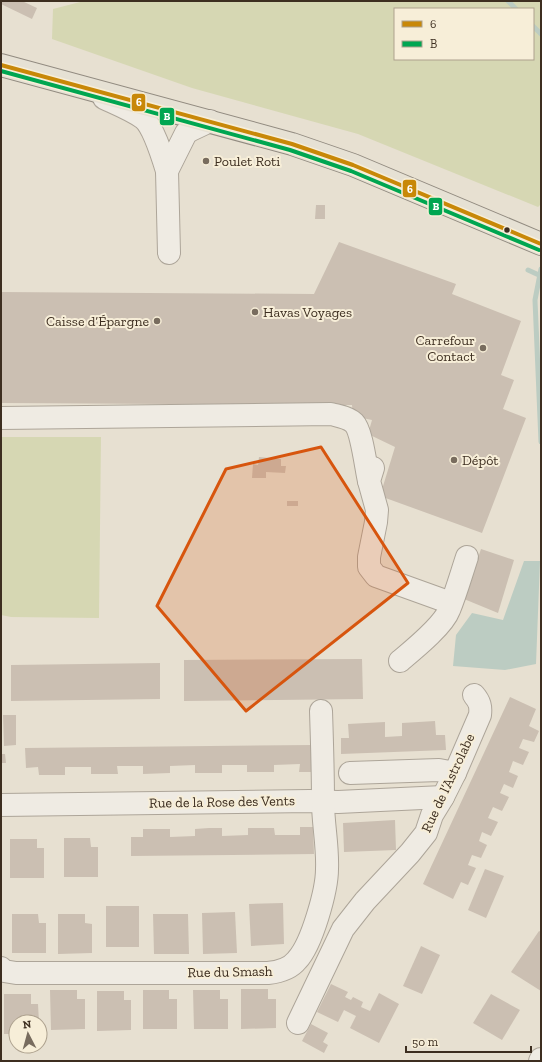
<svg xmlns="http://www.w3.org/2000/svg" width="542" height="1062" viewBox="0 0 542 1062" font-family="'Zilla Slab',serif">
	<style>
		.green { fill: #d6d7b3; fill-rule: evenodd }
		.water { fill: #bcccc2 }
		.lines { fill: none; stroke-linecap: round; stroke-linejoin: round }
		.stream { stroke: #bcccc2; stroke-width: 5 }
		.building { fill: #cbbfb2 }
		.minor-casing { stroke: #ada599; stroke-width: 24 }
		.major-casing { stroke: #928b80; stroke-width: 24 }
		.minor { stroke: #efebe3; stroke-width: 22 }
		.major { stroke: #e6e1d4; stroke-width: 22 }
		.bus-1-casing { stroke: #f7eed8; stroke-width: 7 }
		.bus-2-casing { stroke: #f7eed8; stroke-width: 7 }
		.bus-1 { stroke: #c88808; stroke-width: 4 }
		.bus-2 { stroke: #00a651; stroke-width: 4 }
		.marked { fill: #d7550e; fill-opacity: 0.2; stroke: #d7550e; stroke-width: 3; stroke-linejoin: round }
		.poi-dot { fill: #786c5e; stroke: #f7eed8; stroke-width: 1.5 }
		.bus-dot { fill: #3d2e20; stroke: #f7eed8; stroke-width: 1.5 }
		.labels { text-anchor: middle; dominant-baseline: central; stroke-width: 4; stroke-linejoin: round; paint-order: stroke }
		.poi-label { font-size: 14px; fill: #3d2e20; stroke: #f7eed8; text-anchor: start }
		.street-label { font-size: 14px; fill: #3d2e20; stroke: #f7eed8 }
		.line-badge { stroke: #f7eed8; stroke-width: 1.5 }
		.badge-label { font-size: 11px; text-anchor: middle; font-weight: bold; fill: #fff }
	</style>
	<rect width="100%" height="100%" fill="#e7e0d1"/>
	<g class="green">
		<path d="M84 1H541V204L538 207 358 134 192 88 52 39 53 9ZM395 9H533V59H395Z"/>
		<polygon points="1,437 101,437 99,618 11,617 1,615"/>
	</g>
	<polygon class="water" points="524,561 540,561 536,664 505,670 453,666 456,635 472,613 503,620"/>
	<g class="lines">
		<g class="stream">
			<polyline points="508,1 516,9"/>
			<polyline points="533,26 541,34"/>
			<polyline points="541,269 535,300 541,442"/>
			<polyline points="528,270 541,276"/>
		</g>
	</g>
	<g class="building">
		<polygon points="1,1 22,1 37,8 32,19 1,4"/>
		<polygon points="316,205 325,205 325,219 315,219"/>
		<polygon points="339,242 456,284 452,294 521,321 501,375 514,380 503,409 526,418 482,533 380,496 395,447 368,434 372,420 353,416 352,405 1,403 1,292 314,294"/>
		<polygon points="259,457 281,459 281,466 286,466 285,473 266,472 266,478 252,478 253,464 258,465"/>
		<rect x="287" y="501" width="11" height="5"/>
		<polygon points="481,549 514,560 498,613 464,599"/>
		<polygon points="362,659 363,699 184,701 184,660"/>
		<polygon points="160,663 160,699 11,701 11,665"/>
		<polygon points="510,697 536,709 529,726 539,731 534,742 523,739 519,748 529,752 523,765 513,761 509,772 518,776 513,788 504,784 500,793 509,797 502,811 493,807 488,818 498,822 491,836 482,832 479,841 487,845 481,858 472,855 468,865 476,868 468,885 461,882 453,899 423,884"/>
		<polygon points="3,715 16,715 16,745 4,746"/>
		<polygon points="435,721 436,735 445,735 446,750 341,754 341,738 349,738 348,724 385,722 385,737 402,736 402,723"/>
		<polygon points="313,745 313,772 299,772 300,764 274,765 274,772 247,772 247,765 222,765 222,773 195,773 195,765 170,766 170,773 143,774 143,766 117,766 118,774 91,774 91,767 65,767 65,775 39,775 38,767 26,768 25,748"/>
		<polygon points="1,754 5,754 6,763 1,763"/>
		<polygon points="395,820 396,850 344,852 343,823"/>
		<polygon points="300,827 313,827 314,854 131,856 131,837 143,837 143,829 170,829 170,837 195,836 195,829 209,828 222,828 222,836 248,835 248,828 274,828 275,835 300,835"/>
		<polygon points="64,838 90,838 91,847 98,847 98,877 64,877"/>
		<polygon points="10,839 37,839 37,848 44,848 44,878 10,878"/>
		<polygon points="485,869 504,876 486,918 468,910"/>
		<polygon points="283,903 284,944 251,946 249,904"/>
		<rect x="106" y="906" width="33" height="41"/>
		<polygon points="235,912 237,953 203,954 202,913"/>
		<polygon points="12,914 38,914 39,923 46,923 46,953 12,953"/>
		<polygon points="58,914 85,914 85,923 92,924 92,953 58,954"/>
		<polygon points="153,914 188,914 189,954 154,954"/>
		<polygon points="539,931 541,932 541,991 511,972"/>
		<polygon points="421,946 440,955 422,994 403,986"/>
		<polygon points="331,984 348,992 345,997 351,1000 353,997 363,1002 361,1007 370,1011 379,993 399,1004 379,1043 350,1028 356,1016 344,1010 338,1022 317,1012"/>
		<polygon points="241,989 268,989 268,999 276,999 276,1028 241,1029"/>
		<polygon points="50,990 77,990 77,999 85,999 85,1029 51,1030"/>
		<polygon points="143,990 169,990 169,999 177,999 177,1029 143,1029"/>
		<polygon points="193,990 220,990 220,999 228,999 228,1029 194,1029"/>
		<polygon points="97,991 124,991 124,1000 131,1000 131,1030 97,1031"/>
		<polygon points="4,994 31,994 31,1004 38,1004 39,1022 16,1022 16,1034 4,1034"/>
		<polygon points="491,994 520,1010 502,1040 473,1023"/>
		<polygon points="311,1024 328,1033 323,1042 328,1045 324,1053 302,1041"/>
	</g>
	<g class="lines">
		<g class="minor-casing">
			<g id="minor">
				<path d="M104 98C117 104 132 110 143 118 153 126 163 158 167 171L169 253"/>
				<polyline points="167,171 186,133 191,130 210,121"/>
				<path d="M1 418 331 414C338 416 348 417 354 423 362 431 366 469 369 481"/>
				<polyline points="373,468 369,481 377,510 376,522 369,557 369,567 376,576 451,603"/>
				<path d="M400 661C413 650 443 626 449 610 456 593 461 575 467 557"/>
				<polyline points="350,773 439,770 455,773"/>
				<polyline points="1,805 310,801 338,802 443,797"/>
				<path d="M1 968 4 971 16 973H268C278 972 290 969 297 960 312 944 327 890 327 869 328 846 323 824 323 802 323 772 322 741 321 711"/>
				<path d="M298 1023 343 929 365 901 410 853 426 833 432 815 443 797 455 773 480 715C481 707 480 702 474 695"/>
				<polyline points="540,1061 541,1059"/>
			</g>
		</g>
		<g class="major-casing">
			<polyline id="major" points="1,65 292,144 353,165 541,244"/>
		</g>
		<use href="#minor" class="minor"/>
		<use href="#major" class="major"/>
		<g class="bus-1-casing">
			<polyline id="bus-1" points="1,65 292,144 353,165 541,244"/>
		</g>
		<g class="bus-2-casing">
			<polyline id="bus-2" points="1,71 290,150 351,171 539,250"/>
		</g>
		<use href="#bus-1" class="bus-1"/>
		<use href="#bus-2" class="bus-2"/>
	</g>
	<path class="marked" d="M321 447 408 583 246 711 157 606 226 469Z"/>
	<g class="poi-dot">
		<circle cx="206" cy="161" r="4"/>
		<circle cx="255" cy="312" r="4"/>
		<circle cx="157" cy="321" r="4"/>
		<circle cx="483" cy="348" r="4"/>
		<circle cx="454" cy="460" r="4"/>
	</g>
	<circle class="bus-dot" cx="507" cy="230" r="3.5"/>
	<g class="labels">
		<g class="poi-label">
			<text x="214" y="161">Poulet Roti</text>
			<text x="263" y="312">Havas Voyages</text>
			<text x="149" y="321" text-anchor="end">Caisse d’Épargne</text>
			<text x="475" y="340" text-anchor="end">Carrefour<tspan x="475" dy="16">Contact</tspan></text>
			<text x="462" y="460">Dépôt</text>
		</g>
		<g class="street-label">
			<text transform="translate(448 783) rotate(-65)">Rue de l’Astrolabe</text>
			<text transform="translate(222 802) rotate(-1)">Rue de la Rose des Vents</text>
			<text transform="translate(230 972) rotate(-1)">Rue du Smash</text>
		</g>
	</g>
	<g class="line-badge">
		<rect x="131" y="93" width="15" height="19" rx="4" fill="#c88808"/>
		<rect x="159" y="107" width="16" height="19" rx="4" fill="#00a651"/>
		<rect x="402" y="179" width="15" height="19" rx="4" fill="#c88808"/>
		<rect x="428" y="197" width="15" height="19" rx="4" fill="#00a651"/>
	</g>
	<g class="badge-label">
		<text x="139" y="106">6</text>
		<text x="167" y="120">B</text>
		<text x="410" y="193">6</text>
		<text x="436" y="210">B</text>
	</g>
	<rect width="542" height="1062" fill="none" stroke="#3d2e20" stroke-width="4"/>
	<rect x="394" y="8" width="140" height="52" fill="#f7eed8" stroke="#ada18e"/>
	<rect x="402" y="21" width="20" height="6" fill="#c88808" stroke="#ada18e"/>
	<text x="430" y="28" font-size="12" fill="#3d2e20">6</text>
	<rect x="402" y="41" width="20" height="6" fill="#00a651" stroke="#ada18e"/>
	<text x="430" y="48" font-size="12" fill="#3d2e20">B</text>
	<g transform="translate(28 1034) rotate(354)"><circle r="19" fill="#f7eed8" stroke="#ada18e"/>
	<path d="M0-3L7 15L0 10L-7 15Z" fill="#786c5e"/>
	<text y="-6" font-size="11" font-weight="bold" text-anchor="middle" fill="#3d2e20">N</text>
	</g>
	<path d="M406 1046v6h125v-6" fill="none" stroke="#3d2e20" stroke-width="2"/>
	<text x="412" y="1046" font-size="12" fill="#3d2e20" stroke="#f7eed8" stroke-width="3" paint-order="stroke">50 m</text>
</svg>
